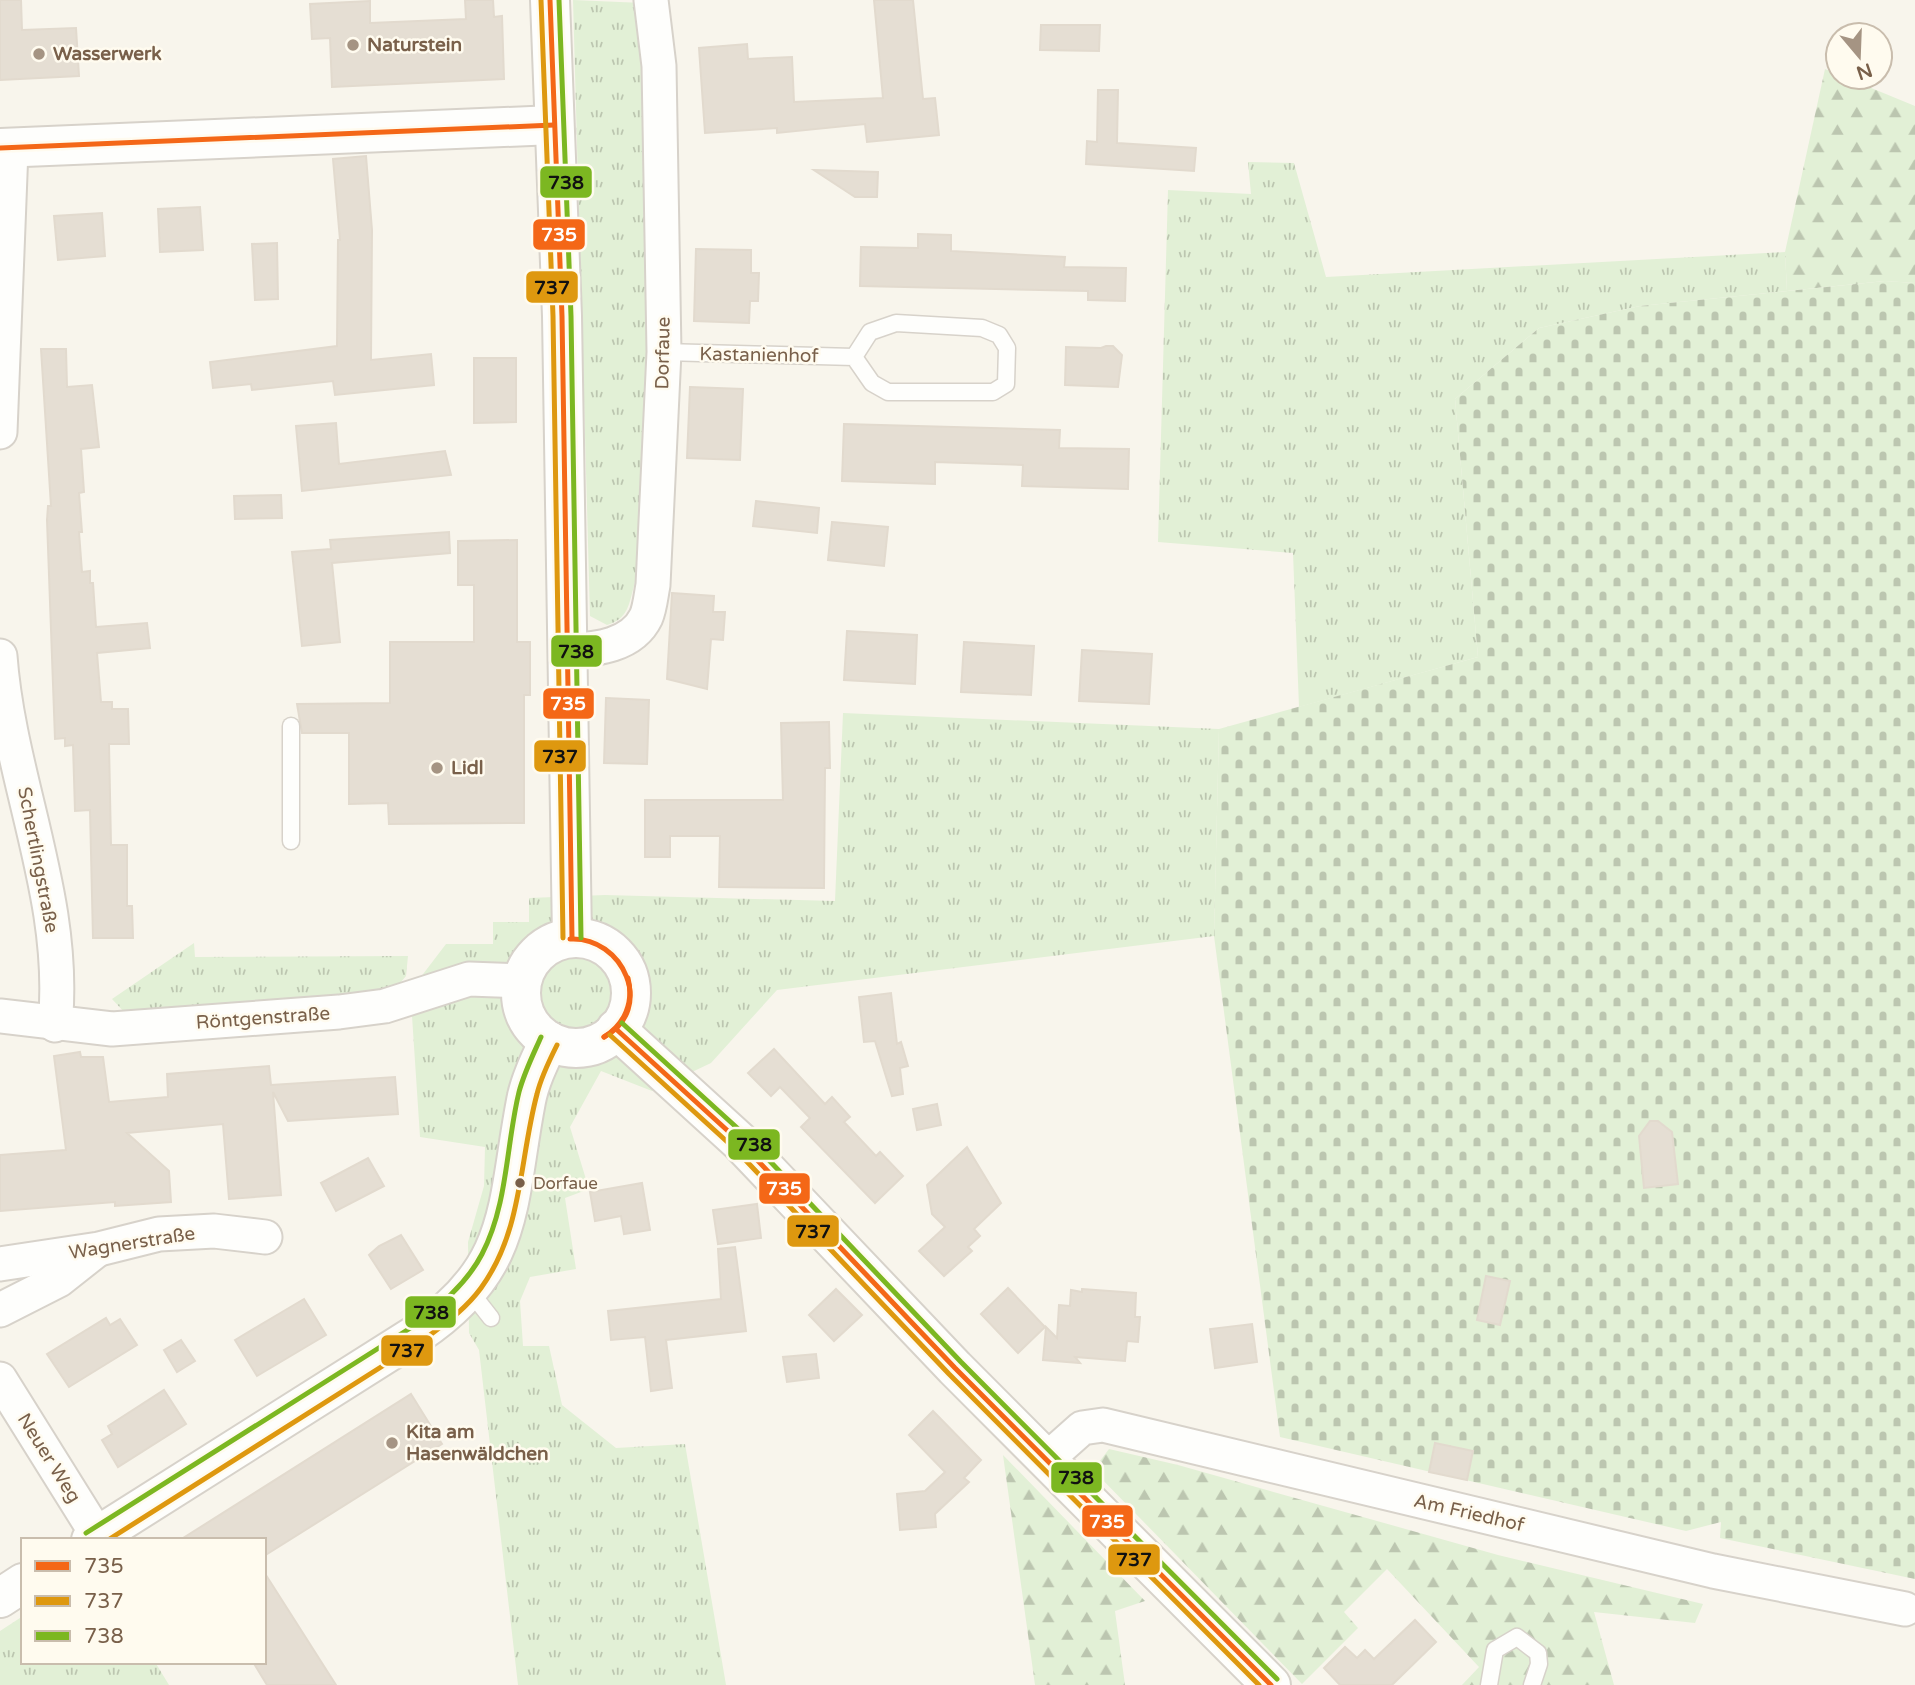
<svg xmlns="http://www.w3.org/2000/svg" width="1915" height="1685" viewBox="0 0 1915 1685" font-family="'Varela Round',sans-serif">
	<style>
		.grass { fill: url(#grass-tufts) }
		.forest { fill: url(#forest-firs) }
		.cemetery { fill: url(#cemetery-stones) }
		.building { fill: #e5ded3; stroke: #e2dace; stroke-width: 2 }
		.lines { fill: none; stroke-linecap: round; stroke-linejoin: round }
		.service-casing { stroke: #d7d2ca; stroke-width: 19 }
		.minor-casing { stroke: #d7d2ca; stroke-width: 37 }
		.tertiary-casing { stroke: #d7d2ca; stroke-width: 42 }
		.service { stroke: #fefefc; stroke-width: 16 }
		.minor { stroke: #fefefc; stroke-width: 33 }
		.tertiary { stroke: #fefefc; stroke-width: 38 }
		.bus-1-casing { stroke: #fffbef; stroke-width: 10 }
		.bus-2-casing { stroke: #fffbef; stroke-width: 10 }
		.bus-3-casing { stroke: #fffbef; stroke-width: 10 }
		.bus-1 { stroke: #f46717; stroke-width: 5 }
		.bus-2 { stroke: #de980f; stroke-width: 5 }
		.bus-3 { stroke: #7cb721; stroke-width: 5 }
		.poi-dot { fill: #a59483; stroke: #fffbef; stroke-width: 2.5 }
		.bus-dot { fill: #79604a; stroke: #fffbef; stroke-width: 2.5 }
		.labels { text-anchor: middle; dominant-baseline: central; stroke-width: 5; stroke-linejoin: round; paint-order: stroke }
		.bus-label { font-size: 17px; fill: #79604a; stroke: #fffbef; text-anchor: start }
		.poi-label { font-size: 19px; font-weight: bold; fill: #79604a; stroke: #fffbef; text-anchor: start }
		.street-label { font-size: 19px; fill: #79604a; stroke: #fffbef }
		.line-badge { stroke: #fffbef; stroke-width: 2.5 }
		.badge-label { font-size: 19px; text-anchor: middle; font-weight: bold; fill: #fff }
		.pale-badge-label { font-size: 19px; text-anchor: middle; font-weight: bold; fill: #111 }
	</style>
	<defs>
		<pattern id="grass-tufts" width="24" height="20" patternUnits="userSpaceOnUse" patternTransform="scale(1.75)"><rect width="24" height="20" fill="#e2f0d6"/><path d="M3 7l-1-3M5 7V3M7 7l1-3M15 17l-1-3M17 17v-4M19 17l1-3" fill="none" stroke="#bcc6b0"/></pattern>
		<pattern id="forest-firs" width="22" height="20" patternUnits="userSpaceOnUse" patternTransform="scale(1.75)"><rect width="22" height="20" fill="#e2f0d6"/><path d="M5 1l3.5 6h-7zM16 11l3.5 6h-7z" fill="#bcc6b0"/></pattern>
		<pattern id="cemetery-stones" width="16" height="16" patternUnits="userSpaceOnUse" patternTransform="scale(1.75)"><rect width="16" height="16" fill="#e2f0d6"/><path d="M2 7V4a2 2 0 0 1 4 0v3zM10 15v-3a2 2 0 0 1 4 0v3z" fill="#bcc6b0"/></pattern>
	</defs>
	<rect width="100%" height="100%" fill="#f8f5ec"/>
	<g class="grass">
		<path d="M573 0 643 3 655 349 635 582C629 603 629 619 607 625L590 616Z"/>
		<polygon points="1248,162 1294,163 1326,277 1785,252 1787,291 1640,306 1539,328 1455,399 1478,657 1299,707 1293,553 1158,542 1168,190 1251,194"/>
		<polygon points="843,713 1219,729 1214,936 777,990 711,1063 652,1091 601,1071 570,1127 589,1189 565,1198 576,1269 530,1277 520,1301 523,1346 549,1346 562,1405 616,1448 685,1444 726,1685 518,1685 479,1350 469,1333 468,1242 484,1186 485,1147 420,1137 412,1016 417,982 446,944 493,944 493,922 529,922 529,898 605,895 835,901"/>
		<polygon points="194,943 195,957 408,956 406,976 392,993 125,1013 112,999"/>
		<polygon points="23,1616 23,1662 155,1662 169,1685 0,1685 0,1631"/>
	</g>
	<g class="forest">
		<polygon points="1825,69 1915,106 1915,283 1885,281 1787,291 1785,252"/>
		<polygon points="1109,1449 1178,1465 1498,1555 1703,1604 1695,1623 1594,1612 1614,1685 1462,1685 1479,1667 1387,1569 1344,1612 1358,1628 1302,1684 1093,1470"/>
		<polygon points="1003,1455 1145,1601 1115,1611 1125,1685 1035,1685"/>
	</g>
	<polygon class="cemetery" points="1885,281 1915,283 1915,1579 1720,1538 1721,1522 1686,1531 1280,1437 1214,936 1219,729 1478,657 1455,399 1539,328 1640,306"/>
	<g class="building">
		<polygon points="0,0 21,0 22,30 76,28 79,76 0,80"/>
		<polygon points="465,0 493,0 494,17 502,16 504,79 332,87 330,38 312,39 310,4 370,1 370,23 466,19"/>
		<polygon points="874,0 913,0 923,99 935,98 939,135 867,142 865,124 777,133 777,128 705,133 699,48 747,44 748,59 792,57 794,102 883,98"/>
		<polygon points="1041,25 1100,25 1099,51 1040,50"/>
		<polygon points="1098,90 1118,90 1117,143 1196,148 1194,171 1086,164 1087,141 1097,142"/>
		<polygon points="366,156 372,230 371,360 431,354 434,385 335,395 333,381 252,390 251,384 213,388 210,362 337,346 338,240 340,240 333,159"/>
		<polygon points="814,170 878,172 877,197 855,197"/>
		<polygon points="200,207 203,250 160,252 158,209"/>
		<polygon points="102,213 105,256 58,260 54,216"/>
		<polygon points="918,234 951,235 951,251 1065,257 1064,267 1126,268 1125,301 1088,300 1088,291 860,286 861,247 918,248"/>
		<polygon points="277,243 278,299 255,300 252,244"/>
		<polygon points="696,249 751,250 751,273 759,273 758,301 750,301 749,323 694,321"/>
		<polygon points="1106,346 1113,346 1122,355 1118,387 1065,385 1066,347 1101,348"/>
		<polygon points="41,349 66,349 67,387 92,385 99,447 81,449 84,492 79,493 82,532 79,532 82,572 90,571 90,583 93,583 96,627 147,623 150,648 97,653 101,702 112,702 112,709 128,709 129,744 109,744 111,845 127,845 127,906 132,906 133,938 93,938 90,810 75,811 73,745 65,746 65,738 55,739 47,520 48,506 51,506"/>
		<polygon points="474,358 516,358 516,422 474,423"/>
		<polygon points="690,387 743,389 740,460 687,458"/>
		<polygon points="336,423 339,464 445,451 451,475 302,491 296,426"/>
		<polygon points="844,424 1060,430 1059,448 1129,449 1128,489 1022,486 1023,465 935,462 935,484 842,481"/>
		<polygon points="281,495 282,518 235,519 234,496"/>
		<polygon points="756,501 819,508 817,533 753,526"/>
		<polygon points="832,522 888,527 884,566 828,560"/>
		<polygon points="449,532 450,553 332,563 340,642 302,646 292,552 331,549 330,540"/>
		<polygon points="517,540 517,642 530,642 530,695 524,695 524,823 389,824 388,803 349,804 349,733 302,733 297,704 390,703 390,642 474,642 474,585 458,585 458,541"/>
		<polygon points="672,593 714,596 713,612 725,612 723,640 711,639 707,689 667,679"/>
		<polygon points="847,631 917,635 915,684 844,680"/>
		<polygon points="964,642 1034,646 1031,695 961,692"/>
		<polygon points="1082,650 1152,654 1149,704 1079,701"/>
		<polygon points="606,698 649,700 647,764 604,763"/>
		<polygon points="829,722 830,768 825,768 824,888 719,887 720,836 670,836 670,857 645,857 645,800 783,800 781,723"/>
		<polygon points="891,993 897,1044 901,1042 908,1066 900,1068 903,1094 892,1096 875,1041 864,1042 859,997"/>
		<polygon points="774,1049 825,1104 832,1097 850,1117 844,1122 876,1156 880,1152 903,1176 875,1203 801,1127 810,1118 780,1087 771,1096 748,1073"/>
		<polygon points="80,1052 81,1057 103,1057 109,1102 168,1097 167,1074 269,1066 271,1085 395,1077 398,1114 288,1121 273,1092 281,1195 229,1199 223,1124 127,1133 169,1171 171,1202 115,1206 115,1202 0,1211 0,1155 66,1150 54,1056"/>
		<polygon points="937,1104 941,1125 917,1130 913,1109"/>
		<polygon points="1650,1121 1658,1121 1672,1132 1678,1184 1644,1188 1639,1136"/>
		<polygon points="967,1147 1001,1203 974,1229 980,1236 968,1247 972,1251 944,1276 919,1251 945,1227 932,1214 927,1185"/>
		<polygon points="368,1158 384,1186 336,1211 321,1183"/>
		<polygon points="642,1183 650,1230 624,1234 621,1216 595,1221 590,1192"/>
		<polygon points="757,1204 761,1238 718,1244 713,1210"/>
		<polygon points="401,1235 423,1270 391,1289 369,1255 379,1246"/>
		<polygon points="735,1247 746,1331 666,1340 672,1388 651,1391 645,1337 611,1340 608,1311 721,1299 718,1249"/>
		<polygon points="1486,1276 1510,1281 1500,1325 1477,1320"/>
		<polygon points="1008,1288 1045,1327 1018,1353 981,1314"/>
		<polygon points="836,1289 862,1315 834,1341 809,1315"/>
		<polygon points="1082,1289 1136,1293 1135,1317 1140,1317 1138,1342 1127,1341 1125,1361 1075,1357 1080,1363 1043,1360 1046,1327 1057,1338 1059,1305 1070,1306 1071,1290 1082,1292"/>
		<polygon points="304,1299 326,1335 257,1376 235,1340"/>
		<polygon points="106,1318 110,1325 120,1319 137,1345 69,1387 47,1354"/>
		<polygon points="1252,1324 1257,1362 1215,1368 1210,1329"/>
		<polygon points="181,1340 195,1361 177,1372 164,1350"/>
		<polygon points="816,1354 819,1378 787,1382 783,1357"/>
		<polygon points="164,1390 186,1424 118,1467 102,1440 112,1434 108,1426"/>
		<polygon points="411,1394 442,1444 264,1556 264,1540 180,1540"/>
		<polygon points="933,1411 981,1460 964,1478 969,1482 935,1514 936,1527 900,1530 897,1494 925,1491 945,1472 909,1435"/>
		<polygon points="1435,1443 1473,1451 1467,1480 1429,1472"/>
		<polygon points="264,1572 336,1685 267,1685 253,1662 264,1662"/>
		<polygon points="1415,1620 1436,1642 1392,1685 1340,1685 1324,1668 1345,1647 1357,1658 1365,1650 1374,1659"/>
	</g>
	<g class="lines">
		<g class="service-casing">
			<g id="service">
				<polyline points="664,352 854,357 872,383 888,392 993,392 1006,384 1007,348 999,335 982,328 896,323 870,332 854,357"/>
				<polyline points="291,726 291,841"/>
				<polyline points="469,1290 491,1318"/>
				<polyline points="1489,1685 1495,1650 1517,1637 1538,1653 1539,1664 1532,1685"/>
			</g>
		</g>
		<g class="minor-casing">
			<g id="minor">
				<polyline points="0,432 11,149"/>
				<path d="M569 651C596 649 632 646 646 617 650 608 651 595 653 585L664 352 659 66 651 0"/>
				<path d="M0 656C9 779 68 899 55 1025"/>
				<polyline points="0,1016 112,1029 339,1012 385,1006 469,979 522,981"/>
				<polyline points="0,1264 99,1249 159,1234 214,1231 265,1237"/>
				<polyline points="0,1310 59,1280 97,1250"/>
				<polyline points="0,1379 98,1536"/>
				<polyline points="1046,1460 1082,1428 1103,1425 1713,1571 1905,1609"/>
			</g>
		</g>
		<g class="tertiary-casing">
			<g id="tertiary">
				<polyline points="550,0 562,316 572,938"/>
				<polyline points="0,148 554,125"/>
				<circle cx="576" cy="993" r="55"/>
				<polyline points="616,1029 740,1142 955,1368 1271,1685"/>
				<path d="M91 1540 417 1334C516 1268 506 1205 526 1101 530 1080 540 1060 549 1041"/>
				<polyline points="0,1598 23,1583"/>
			</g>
		</g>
		<use href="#service" class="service"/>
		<use href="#minor" class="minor"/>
		<use href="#tertiary" class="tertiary"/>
		<g class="bus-1-casing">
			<g id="bus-1">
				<polyline points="550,0 562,316 572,938"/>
				<polyline points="0,148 554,125"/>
				<path d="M570 939C623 936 656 1009 604 1037"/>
				<polyline points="616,1029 740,1142 955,1368 1271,1685"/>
				<path d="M604 1037C625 1024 634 1002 628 978"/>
			</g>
		</g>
		<g class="bus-2-casing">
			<g id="bus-2">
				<polyline points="541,0 553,316 563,938"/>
				<polyline points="610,1035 734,1148 949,1374 1259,1685"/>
				<path d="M108 1540 422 1341C443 1325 465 1310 481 1288 523 1230 519 1161 537 1094 541 1077 549 1061 557 1045"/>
			</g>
		</g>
		<g class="bus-3-casing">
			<g id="bus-3">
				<polyline points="559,0 571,316 581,938"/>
				<polyline points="622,1023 746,1136 961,1362 1277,1679"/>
				<path d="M86 1533 412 1327C439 1306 466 1285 482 1254 508 1204 506 1145 519 1092 524 1073 533 1055 541 1037"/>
			</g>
		</g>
		<use href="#bus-1" class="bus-1"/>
		<use href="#bus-2" class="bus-2"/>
		<use href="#bus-3" class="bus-3"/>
	</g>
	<g class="poi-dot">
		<circle cx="353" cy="45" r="7"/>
		<circle cx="39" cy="54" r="7"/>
		<circle cx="437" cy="768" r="7"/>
		<circle cx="392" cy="1443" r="7"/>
	</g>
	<circle class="bus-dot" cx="520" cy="1183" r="6"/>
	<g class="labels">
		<g class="bus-label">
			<text x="533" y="1183">Dorfaue</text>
		</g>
		<g class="poi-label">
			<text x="367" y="45">Naturstein</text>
			<text x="53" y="54">Wasserwerk</text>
			<text x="451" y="768">Lidl</text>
			<text x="406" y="1432">Kita am<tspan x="406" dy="22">Hasenwäldchen</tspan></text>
		</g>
		<g class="street-label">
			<text transform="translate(663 353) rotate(-89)">Dorfaue</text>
			<text transform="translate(759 355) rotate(1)">Kastanienhof</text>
			<text transform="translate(38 860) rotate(79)">Schertlingstraße</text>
			<text transform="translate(263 1018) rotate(-4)">Röntgenstraße</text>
			<text transform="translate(132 1243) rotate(-9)">Wagnerstraße</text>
			<text transform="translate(49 1458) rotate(58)">Neuer Weg</text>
			<text transform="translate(1469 1513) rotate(13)">Am Friedhof</text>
		</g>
	</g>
	<g class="line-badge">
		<rect x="539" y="165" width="54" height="34" rx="7" fill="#7cb721"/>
		<rect x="532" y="218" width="54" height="33" rx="7" fill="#f46717"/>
		<rect x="525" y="270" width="54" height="34" rx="7" fill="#de980f"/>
		<rect x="550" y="634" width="53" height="34" rx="7" fill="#7cb721"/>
		<rect x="542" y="687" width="53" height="33" rx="7" fill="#f46717"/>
		<rect x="533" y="739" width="54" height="34" rx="7" fill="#de980f"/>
		<rect x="727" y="1128" width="54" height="33" rx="7" fill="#7cb721"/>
		<rect x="758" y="1172" width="53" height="33" rx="7" fill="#f46717"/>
		<rect x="786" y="1214" width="54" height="34" rx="7" fill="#de980f"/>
		<rect x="404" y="1295" width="53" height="34" rx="7" fill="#7cb721"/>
		<rect x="380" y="1334" width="54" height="33" rx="7" fill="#de980f"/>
		<rect x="1050" y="1461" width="53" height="33" rx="7" fill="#7cb721"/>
		<rect x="1081" y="1504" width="53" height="34" rx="7" fill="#f46717"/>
		<rect x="1107" y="1543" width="54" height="33" rx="7" fill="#de980f"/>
	</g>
	<g class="badge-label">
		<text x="559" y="241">735</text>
		<text x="568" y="710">735</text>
		<text x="784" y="1195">735</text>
		<text x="1107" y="1528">735</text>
	</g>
	<g class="pale-badge-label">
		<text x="566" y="189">738</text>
		<text x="552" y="294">737</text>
		<text x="576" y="658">738</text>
		<text x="560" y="763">737</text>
		<text x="754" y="1151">738</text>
		<text x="813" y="1238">737</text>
		<text x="431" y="1319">738</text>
		<text x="407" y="1357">737</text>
		<text x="1076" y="1484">738</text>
		<text x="1134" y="1566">737</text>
	</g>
	<rect x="21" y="1538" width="245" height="126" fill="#fffbef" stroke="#c9bdad" stroke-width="2"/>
	<rect x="35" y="1561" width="35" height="10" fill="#f46717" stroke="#c9bdad" stroke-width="2"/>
	<text x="84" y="1573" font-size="21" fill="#79604a">735</text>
	<rect x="35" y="1596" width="35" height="10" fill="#de980f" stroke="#c9bdad" stroke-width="2"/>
	<text x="84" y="1608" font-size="21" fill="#79604a">737</text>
	<rect x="35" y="1631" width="35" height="10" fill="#7cb721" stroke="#c9bdad" stroke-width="2"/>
	<text x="84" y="1643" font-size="21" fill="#79604a">738</text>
	<g transform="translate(1859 56) rotate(161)"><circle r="33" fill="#fffbef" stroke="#c9bdad" stroke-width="2"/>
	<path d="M0-5L12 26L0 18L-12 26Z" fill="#a59483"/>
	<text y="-10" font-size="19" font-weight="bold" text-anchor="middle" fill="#79604a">N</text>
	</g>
</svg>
